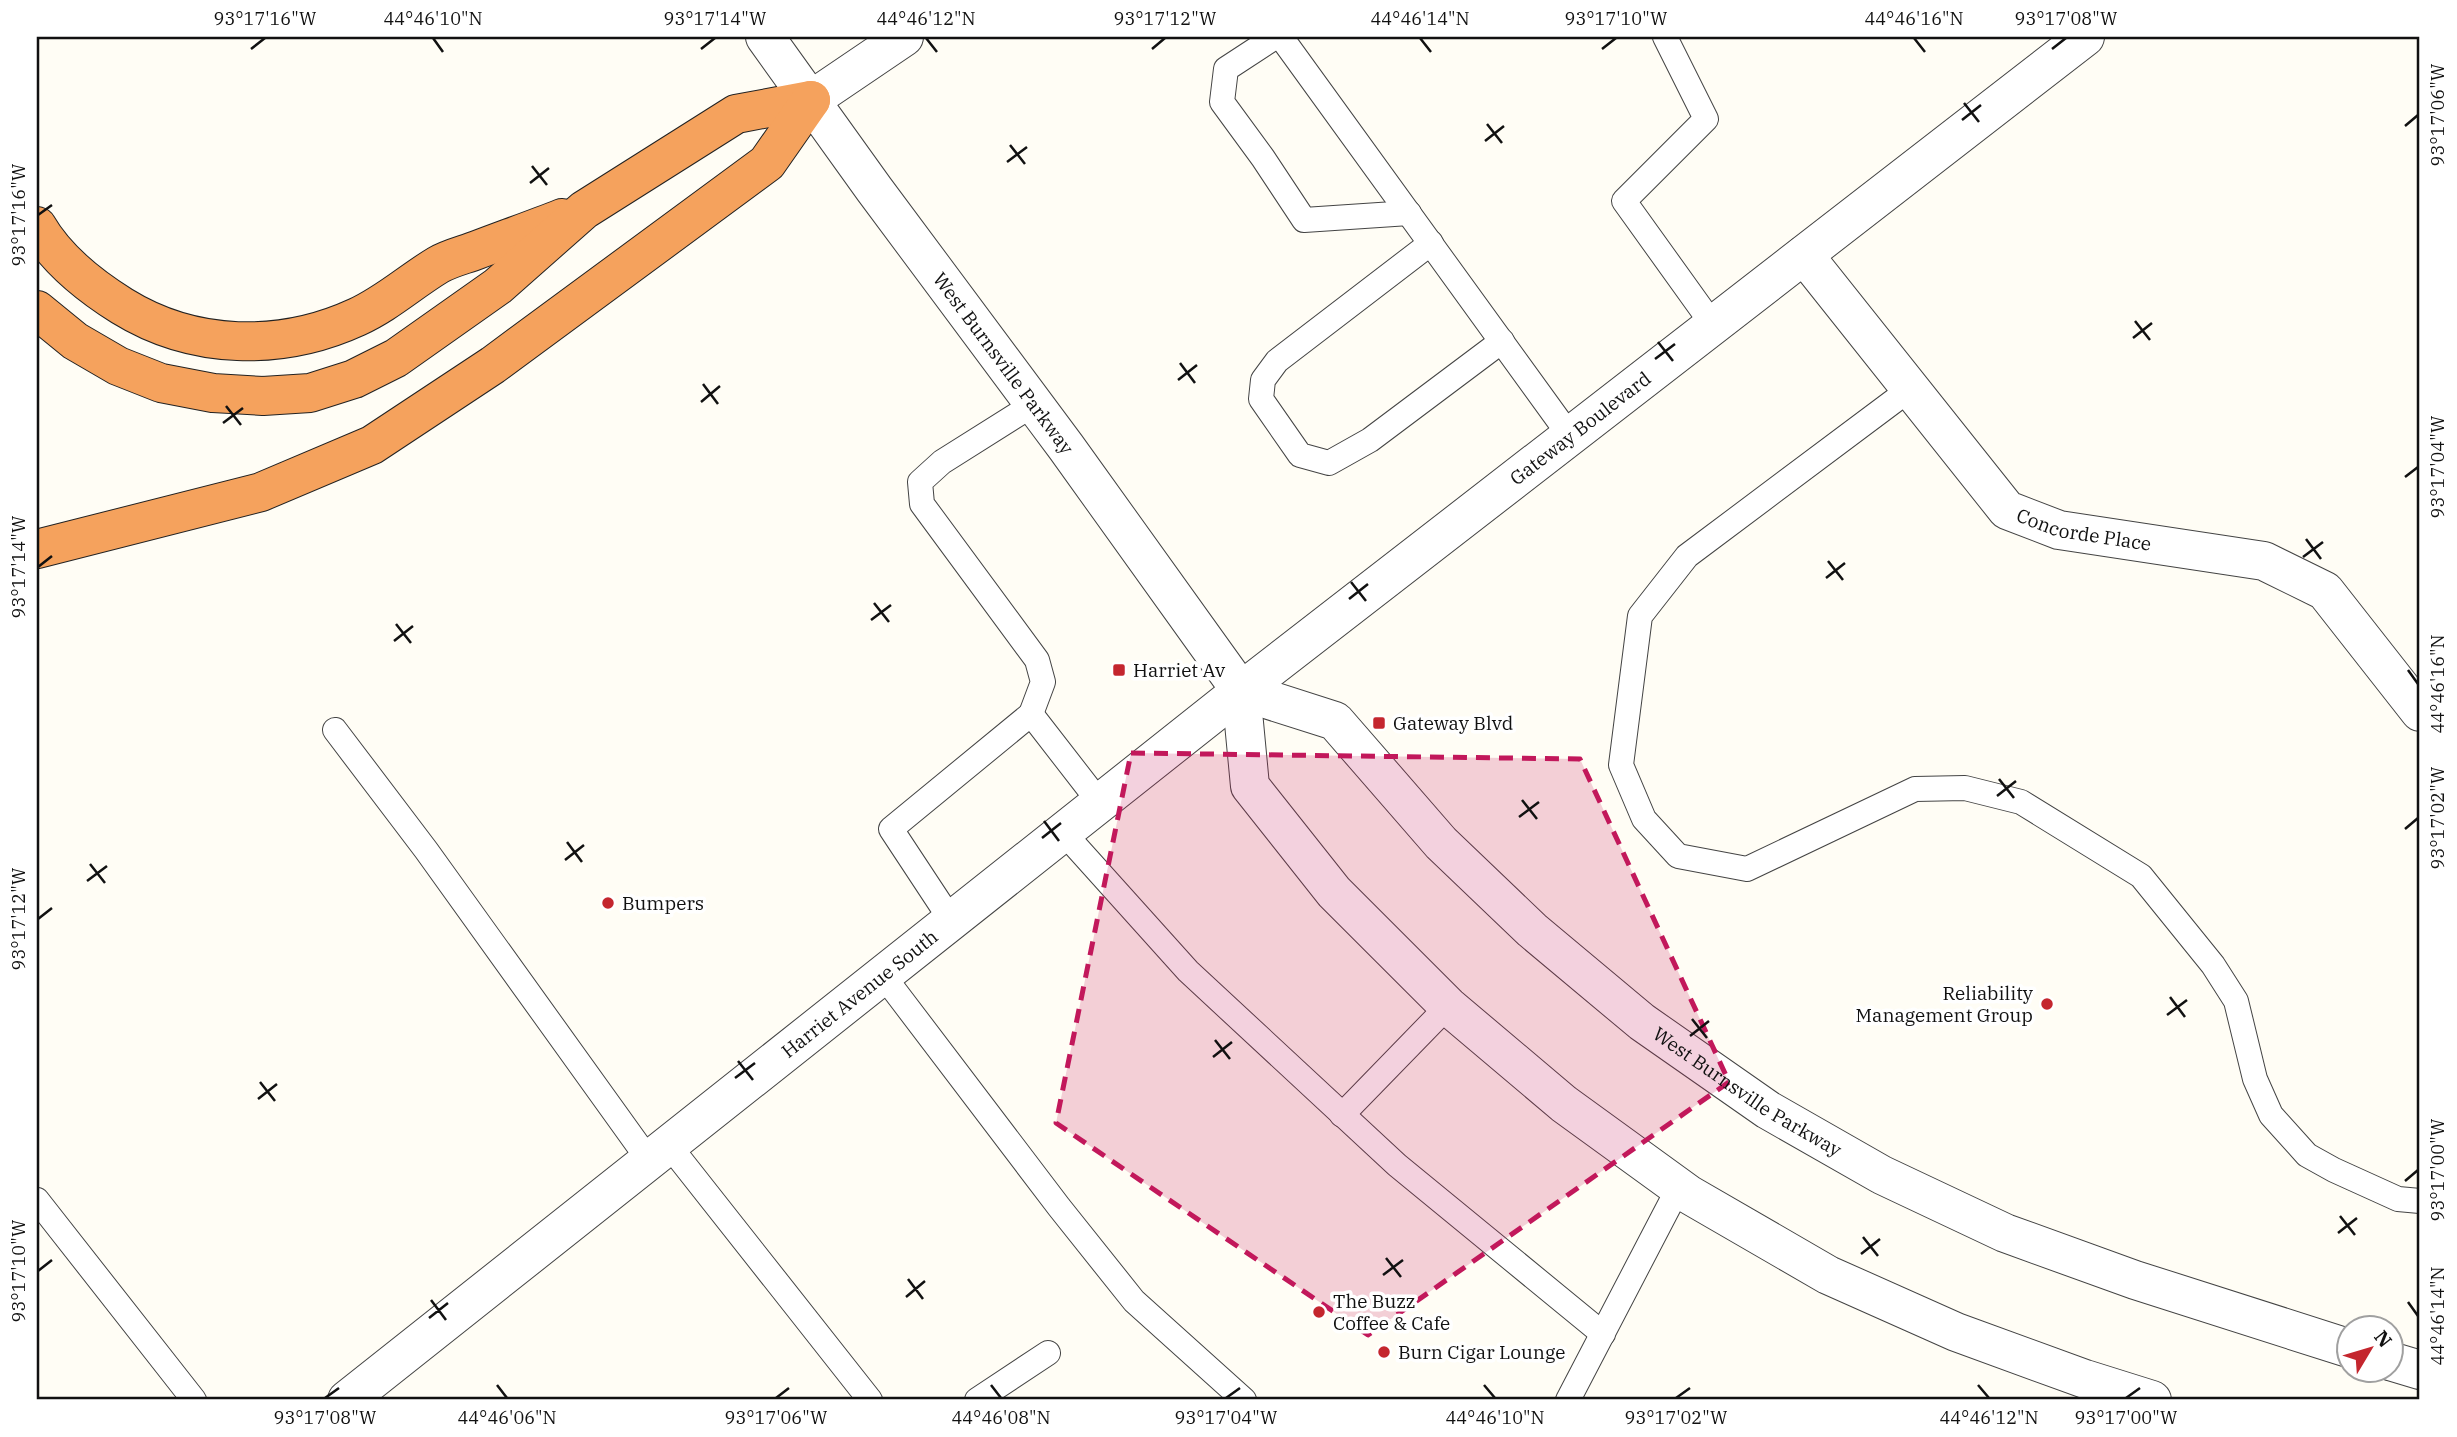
<svg xmlns="http://www.w3.org/2000/svg" width="2457" height="1437" viewBox="0 0 2457 1437" font-family="'IBM Plex Serif',serif">
	<style>
		.lines { fill: none; stroke-linecap: round; stroke-linejoin: round }
		.service-casing { stroke: #444; stroke-width: 26 }
		.minor-casing { stroke: #444; stroke-width: 40 }
		.tertiary-casing { stroke: #444; stroke-width: 40 }
		.motorway-casing { stroke: #222; stroke-width: 40 }
		.service { stroke: #fff; stroke-width: 24 }
		.minor { stroke: #fff; stroke-width: 38 }
		.tertiary { stroke: #fff; stroke-width: 38 }
		.motorway { stroke: #f5a25d; stroke-width: 38 }
		.marked { fill: #c2185b; fill-opacity: 0.2; stroke: #c2185b; stroke-width: 5; stroke-dasharray: 14 9; stroke-linejoin: round }
		.ticks { fill: none; stroke: #111; stroke-width: 2.5 }
		.poi-dot { fill: #c4262e; stroke: #fff; stroke-width: 2.5 }
		.labels { text-anchor: middle; dominant-baseline: central; stroke-width: 7; stroke-linejoin: round; paint-order: stroke }
		.street-label { font-size: 19px; fill: #111; stroke: #fff }
		.poi-label { font-size: 19px; fill: #111; stroke: #fff; text-anchor: start }
		.neatline { fill: none; stroke: #111; stroke-width: 2.5 }
		.ticks-label { font-size: 18px; text-anchor: middle; fill: #111 }
	</style>
	<rect width="100%" height="100%" fill="#fffdf5"/>
	<g class="lines">
		<g class="service-casing">
			<g id="service">
				<polyline points="1275,37 1226,69 1222,102 1263,158 1304,220 1409,213"/>
				<polyline points="1281,37 1570,436"/>
				<polyline points="1665,37 1706,119 1624,201 1713,325"/>
				<polyline points="1431,243 1277,361 1263,380 1261,399 1300,455 1329,463 1370,440 1502,341"/>
				<polyline points="1910,389 1687,556 1640,616 1621,765 1644,819 1678,856 1747,869 1915,789 1965,788 2021,802 2141,876 2213,965 2236,1001 2255,1079 2271,1115 2307,1155 2334,1170 2398,1199 2420,1201"/>
				<polyline points="1031,714 1043,682 1037,660 922,504 920,482 942,462 1034,404"/>
				<polyline points="335,730 426,850 648,1159"/>
				<polyline points="1063,832 1188,971 1397,1165 1603,1334"/>
				<polyline points="951,920 891,829 1031,714 1100,803"/>
				<polyline points="882,974 1059,1207 1134,1301 1244,1400"/>
				<polyline points="1342,1115 1448,1006"/>
				<polyline points="668,1144 870,1400"/>
				<polyline points="37,1200 194,1400"/>
				<polyline points="977,1400 1048,1353"/>
				<polyline points="1568,1400 1679,1187"/>
			</g>
		</g>
		<g class="minor-casing">
			<g id="minor">
				<path id="s1" d="M1804 255 2007 510 2059 530 2264 561 2325 591 2420 712"/>
				<path id="s2" d="M347 1400 1241 691"/>
			</g>
		</g>
		<g class="tertiary-casing">
			<g id="tertiary">
				<path id="s3" d="M765 37 874 189 1066 447 1241 691 1250 786 1334 892 1448 1006 1564 1104 1688 1194 1828 1275 1956 1332 2085 1379 2152 1400"/>
				<polyline points="811,100 904,37"/>
				<path id="s4" d="M1241 691 1335 721 1441 843 1532 930 1642 1022 1768 1110 1882 1175 2005 1233 2135 1280 2348 1348"/>
				<path id="s5" d="M1241 691 2085 37"/>
				<polyline points="2390,1361 2420,1370"/>
			</g>
		</g>
		<g class="motorway-casing">
			<g id="motorway">
				<path d="M37 226C56 259 90 286 122 306 193 350 281 352 357 317 386 304 410 282 438 265 450 258 464 255 477 250 506 239 534 229 562 218"/>
				<polyline points="37,310 75,341 118,366 161,383 213,393 263,396 310,393 354,379 396,358 498,286 584,210 736,114 811,100"/>
				<polyline points="37,549 261,492 372,445 493,365 767,163 811,100"/>
			</g>
		</g>
		<use href="#service" class="service"/>
		<use href="#minor" class="minor"/>
		<use href="#tertiary" class="tertiary"/>
		<use href="#motorway" class="motorway"/>
	</g>
	<path class="marked" d="M1131 753 1580 759 1729 1082 1368 1335 1056 1123Z"/>
	<path class="ticks" d="M433 38 443 52M926 38 937 52M1420 38 1431 52M1914 38 1925 52M251 49 265 38M701 49 715 38M1152 49 1165 38M1602 49 1616 38M2052 49 2066 38M1964 103 1979 122M1962 120 1981 105M1487 124 1502 143M2405 126 2418 115M1485 141 1504 126M1010 145 1025 164M1007 162 1027 147M532 166 547 185M530 183 549 168M38 215 52 205M2135 321 2150 340M2133 338 2152 323M1658 342 1673 361M1655 359 1675 344M1180 363 1195 383M1178 380 1197 365M703 384 718 404M701 402 720 386M226 406 241 425M223 423 243 408M2405 477 2418 467M2306 539 2321 559M2303 557 2323 542M1828 561 1843 580M38 567 52 556M1826 578 1845 563M1351 582 1366 601M1349 599 1368 584M874 603 889 622M871 620 891 605M396 624 411 643M394 641 413 626M2408 670 2418 684M1999 779 2014 798M1997 796 2016 781M1522 800 1537 819M1519 817 1539 802M1044 821 1059 841M2405 829 2418 818M1042 838 1061 823M567 842 582 862M565 860 584 845M90 864 105 883M87 881 107 866M38 919 52 908M2170 997 2185 1017M2167 1015 2187 1000M1692 1019 1707 1038M1690 1036 1709 1021M1215 1040 1230 1059M1213 1057 1232 1042M738 1061 753 1080M735 1078 755 1063M260 1082 275 1101M258 1099 277 1084M2405 1181 2418 1170M2340 1216 2355 1235M2338 1233 2357 1218M1863 1237 1878 1256M1861 1254 1880 1239M1386 1258 1401 1277M38 1271 52 1260M1383 1275 1403 1260M908 1279 923 1299M906 1297 925 1281M431 1300 446 1320M2408 1302 2418 1316M429 1318 448 1303M497 1385 507 1398M991 1385 1001 1398M1484 1385 1495 1398M1978 1385 1989 1398M325 1398 339 1388M776 1398 789 1388M1226 1398 1240 1388M1676 1398 1690 1388M2126 1398 2140 1388"/>
	<g class="poi-dot">
		<rect x="1112" y="663" width="14" height="14" rx="3.5"/>
		<rect x="1372" y="716" width="14" height="14" rx="3.5"/>
		<circle cx="608" cy="903" r="7"/>
		<circle cx="2047" cy="1004" r="7"/>
		<circle cx="1319" cy="1312" r="7"/>
		<circle cx="1384" cy="1352" r="7"/>
	</g>
	<g class="labels">
		<g class="street-label">
			<text stroke="none"><textPath href="#s3" startOffset="404">West Burnsville Parkway</textPath></text>
			<text stroke="none"><textPath href="#s5" startOffset="429">Gateway Boulevard</textPath></text>
			<text stroke="none"><textPath href="#s1" startOffset="406">Concorde Place</textPath></text>
			<text stroke="none"><textPath href="#s2" startOffset="654">Harriet Avenue South</textPath></text>
			<text stroke="none"><textPath href="#s4" startOffset="656">West Burnsville Parkway</textPath></text>
		</g>
		<g class="poi-label">
			<text x="1133" y="670">Harriet Av</text>
			<text x="1393" y="723">Gateway Blvd</text>
			<text x="622" y="903">Bumpers</text>
			<text x="2033" y="993" text-anchor="end">Reliability<tspan x="2033" dy="22">Management Group</tspan></text>
			<text x="1333" y="1301">The Buzz<tspan x="1333" dy="22">Coffee &amp; Cafe</tspan></text>
			<text x="1398" y="1352">Burn Cigar Lounge</text>
		</g>
	</g>
	<rect width="2457" height="1437" fill="none" stroke="#ffffff" stroke-width="77"/>
	<g transform="translate(2370 1349) rotate(52)"><circle r="33" fill="#ffffff" stroke="#a0a0a0" stroke-width="2"/>
	<path d="M0-5L12 26L0 18L-12 26Z" fill="#c4262e"/>
	<text y="-10" font-size="19" font-weight="bold" text-anchor="middle" fill="#111111">N</text>
	</g>
	<rect x="38" y="38" width="2380" height="1360" class="neatline"/>
	<g class="ticks-label">
		<text x="265" y="25">93°17'16"W</text>
		<text x="433" y="25">44°46'10"N</text>
		<text x="715" y="25">93°17'14"W</text>
		<text x="926" y="25">44°46'12"N</text>
		<text x="1165" y="25">93°17'12"W</text>
		<text x="1420" y="25">44°46'14"N</text>
		<text x="1616" y="25">93°17'10"W</text>
		<text x="1914" y="25">44°46'16"N</text>
		<text x="2066" y="25">93°17'08"W</text>
		<text transform="translate(2438 115) rotate(-90)" y="6">93°17'06"W</text>
		<text transform="translate(19 215) rotate(-90)" y="6">93°17'16"W</text>
		<text transform="translate(2438 467) rotate(-90)" y="6">93°17'04"W</text>
		<text transform="translate(19 567) rotate(-90)" y="6">93°17'14"W</text>
		<text transform="translate(2438 684) rotate(-90)" y="6">44°46'16"N</text>
		<text transform="translate(2438 818) rotate(-90)" y="6">93°17'02"W</text>
		<text transform="translate(19 919) rotate(-90)" y="6">93°17'12"W</text>
		<text transform="translate(2438 1170) rotate(-90)" y="6">93°17'00"W</text>
		<text transform="translate(19 1271) rotate(-90)" y="6">93°17'10"W</text>
		<text transform="translate(2438 1316) rotate(-90)" y="6">44°46'14"N</text>
		<text x="325" y="1424">93°17'08"W</text>
		<text x="507" y="1424">44°46'06"N</text>
		<text x="776" y="1424">93°17'06"W</text>
		<text x="1001" y="1424">44°46'08"N</text>
		<text x="1226" y="1424">93°17'04"W</text>
		<text x="1495" y="1424">44°46'10"N</text>
		<text x="1676" y="1424">93°17'02"W</text>
		<text x="1989" y="1424">44°46'12"N</text>
		<text x="2126" y="1424">93°17'00"W</text>
	</g>
</svg>
